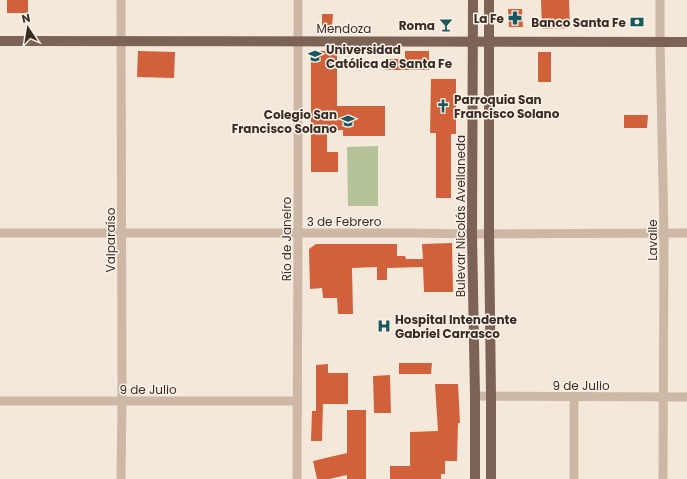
<svg xmlns="http://www.w3.org/2000/svg" width="687" height="479" viewBox="0 0 687 479" font-family="Poppins,sans-serif">
	<style>
		.green { fill: #b5c498 }
		.building { fill: #d1613b }
		.lines { fill: none; stroke-linecap: round; stroke-linejoin: round }
		.minor { stroke: #cdb8a5; stroke-width: 9 }
		.major { stroke: #7c6356; stroke-width: 10 }
		.labels { text-anchor: middle; dominant-baseline: central; stroke-width: 3; stroke-linejoin: round; paint-order: stroke }
		.poi-label { font-size: 12px; font-weight: bold; fill: #382c27; stroke: #fbf2e7; text-anchor: end }
		.street-label { font-size: 12px; fill: #382c27; stroke: #fbf2e7 }
	</style>
	<rect width="100%" height="100%" fill="#f4e8da"/>
	<polygon class="green" points="378,146 378,206 348,206 347,147"/>
	<g class="building">
		<rect x="7" y="0" width="21" height="13"/>
		<polygon points="541,0 569,0 570,28 542,29"/>
		<polygon points="508,9 522,9 523,27 509,27"/>
		<polygon points="322,14 333,14 332,27 322,26"/>
		<polygon points="138,51 175,52 174,78 137,77"/>
		<polygon points="311,51 337,51 337,106 385,106 385,136 343,136 343,130 327,131 327,152 338,152 338,172 311,172"/>
		<polygon points="405,51 429,51 429,70 385,70 385,59 405,59"/>
		<rect x="538" y="52" width="13" height="30"/>
		<polygon points="431,79 456,79 456,134 451,134 451,198 436,198 436,133 430,133"/>
		<polygon points="624,115 648,115 647,128 624,128"/>
		<polygon points="452,243 453,292 424,292 423,267 387,268 387,280 377,280 377,267 352,268 353,314 338,314 337,298 323,298 322,288 310,289 309,249 316,244 397,244 397,256 405,256 406,259 423,259 422,244"/>
		<polygon points="399,363 432,363 431,374 399,374"/>
		<polygon points="328,364 328,373 348,373 348,404 323,404 322,441 311,441 312,411 316,411 316,365"/>
		<polygon points="390,375 391,413 374,413 373,376"/>
		<polygon points="435,384 458,384 460,423 458,423 457,461 445,461 445,474 441,474 441,479 390,479 390,466 410,466 410,432 438,431"/>
		<polygon points="347,410 366,410 366,479 347,479 347,475 329,479 317,479 313,461 347,453"/>
	</g>
	<g class="lines">
		<g class="minor">
			<polyline points="660,0 660,42 664,233 663,479"/>
			<polyline points="0,233 413,233 472,234 687,233"/>
			<polyline points="475,396 687,397"/>
			<polyline points="0,401 297,401"/>
			<polyline points="121,479 122,401 121,0"/>
			<polyline points="297,479 298,233 298,0"/>
			<polyline points="574,479 574,396"/>
		</g>
		<g class="major">
			<polyline points="473,0 472,234 475,396 475,479"/>
			<polyline points="489,0 489,234 491,396 491,479"/>
			<polyline points="0,41 687,42"/>
		</g>
	</g>
	<defs>
		<g id="pharmacy-bare" transform="scale(1.08)"><path d="M-2-6h4v4h4v4h-4v4h-4v-4h-4v-4h4Z" fill="#18585e" stroke="#fbf2e7" stroke-width="2.5" paint-order="stroke"/></g>
		<g id="bank-bare" transform="scale(1.08)"><path d="M-6-4H6V4H-6ZM0-2.3a2.3 2.3 0 1 0 0 4.6a2.3 2.3 0 1 0 0-4.6Z" fill="#18585e" stroke="#fbf2e7" stroke-width="2.5" paint-order="stroke"/></g>
		<g id="bar-bare" transform="scale(1.08)"><path d="M-6-5H6L.8 .8V4.5H3.5V6h-7V4.5H-.8V.8Z" fill="#18585e" stroke="#fbf2e7" stroke-width="2.5" paint-order="stroke"/></g>
		<g id="university-bare" transform="scale(1.08)"><path d="M0-5L7-2L0 1L-7-2ZM-4 1L0 2.5L4 1V4Q0 6-4 4Z" fill="#18585e" stroke="#fbf2e7" stroke-width="2.5" paint-order="stroke"/></g>
		<g id="church-bare" transform="scale(1.08)"><path d="M-1.2-6h2.4v3.5h3.3v2.4h-3.3V6h-2.4V-.1h-3.3v-2.4h3.3Z" fill="#18585e" stroke="#fbf2e7" stroke-width="2.5" paint-order="stroke"/></g>
		<g id="school-bare" transform="scale(1.08)"><path d="M0-5L7-2L0 1L-7-2ZM-4 1L0 2.5L4 1V4Q0 6-4 4Z" fill="#18585e" stroke="#fbf2e7" stroke-width="2.5" paint-order="stroke"/></g>
		<g id="hospital-bare" transform="scale(1.08)"><path d="M-5-5h3v3.5h4V-5h3V5h-3V1.5h-4V5h-3Z" fill="#18585e" stroke="#fbf2e7" stroke-width="2.5" paint-order="stroke"/></g>
	</defs>
	<g fill-rule="evenodd">
		<use href="#pharmacy-bare" x="515" y="18"/>
		<use href="#bank-bare" x="637" y="22"/>
		<use href="#bar-bare" x="446" y="25"/>
		<use href="#university-bare" x="315" y="56"/>
		<use href="#church-bare" x="443" y="106"/>
		<use href="#school-bare" x="348" y="121"/>
		<use href="#hospital-bare" x="384" y="326"/>
	</g>
	<g class="labels">
		<g class="poi-label">
			<text x="504" y="18">La Fe</text>
			<text x="626" y="22">Banco Santa Fe</text>
			<text x="435" y="25">Roma</text>
			<text x="326" y="49" text-anchor="start">Universidad<tspan x="326" dy="14">Católica de Santa Fe</tspan></text>
			<text x="454" y="99" text-anchor="start">Parroquia San<tspan x="454" dy="14">Francisco Solano</tspan></text>
			<text x="337" y="114">Colegio San<tspan x="337" dy="14">Francisco Solano</tspan></text>
			<text x="395" y="319" text-anchor="start">Hospital Intendente<tspan x="395" dy="14">Gabriel Carrasco</tspan></text>
		</g>
		<g class="street-label">
			<text x="344" y="28">Mendoza</text>
			<text transform="translate(460 216) rotate(-90)">Bulevar Nicolás Avellaneda</text>
			<text x="344" y="221">3 de Febrero</text>
			<text transform="translate(286 239) rotate(-90)">Río de Janeiro</text>
			<text transform="translate(110 240) rotate(-90)">Valparaíso</text>
			<text transform="translate(652 240) rotate(-90)">Lavalle</text>
			<text x="581" y="385">9 de Julio</text>
			<text x="148" y="389">9 de Julio</text>
		</g>
	</g>
	<g transform="translate(28 28) rotate(348)" stroke="#fbf2e7" stroke-width="3" paint-order="stroke">
	<path d="M0-3L7 15L0 10L-7 15Z" fill="#382c27"/>
	<text y="-6" font-size="11" font-weight="bold" text-anchor="middle" fill="#382c27">N</text>
	</g>
</svg>
